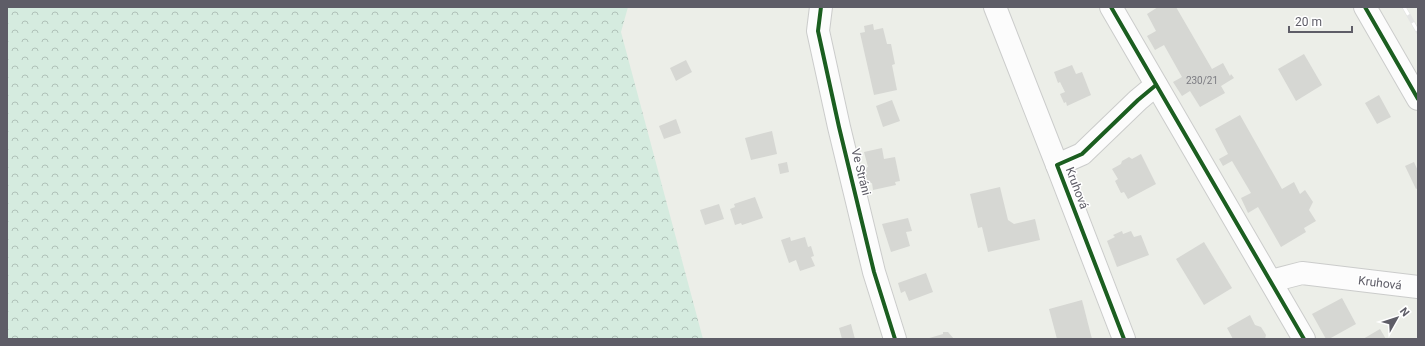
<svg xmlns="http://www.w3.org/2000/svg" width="1425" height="346" viewBox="0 0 1425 346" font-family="Roboto,sans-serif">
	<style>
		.forest { fill: url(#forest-crowns) }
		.building { fill: #d6d7d3 }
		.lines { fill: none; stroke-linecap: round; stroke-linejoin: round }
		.street-casing { stroke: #cbcccb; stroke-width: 24 }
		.street { stroke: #fcfcfc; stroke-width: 22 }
		.rail-casing { stroke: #e4e5e4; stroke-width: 4.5 }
		.rail { stroke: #fff; stroke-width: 3; stroke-dasharray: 9; stroke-linecap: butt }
		.cycleway-casing { stroke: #fff; stroke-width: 6 }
		.cycleway { stroke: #1b5e20; stroke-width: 4 }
		.labels { text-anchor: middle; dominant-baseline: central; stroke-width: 3; stroke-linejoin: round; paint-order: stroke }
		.number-label { font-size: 10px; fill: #7c7c82 }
		.street-label { font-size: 12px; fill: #5e5d67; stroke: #fff }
	</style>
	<defs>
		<pattern id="forest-crowns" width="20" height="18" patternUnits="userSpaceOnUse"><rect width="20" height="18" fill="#d5ebdf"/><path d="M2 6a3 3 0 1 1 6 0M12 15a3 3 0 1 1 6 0" fill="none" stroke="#b0c2b9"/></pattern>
	</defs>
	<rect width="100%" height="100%" fill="#eceee8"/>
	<polygon class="forest" points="7,7 628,7 621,32 703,339 7,339"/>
	<g class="building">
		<polygon points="1158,7 1176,7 1212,69 1223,63 1230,76 1231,74 1234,78 1221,86 1225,93 1200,107 1190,91 1182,96 1173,82 1182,77 1164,45 1155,50 1147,36 1156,31 1147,14"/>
		<polygon points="873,24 874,30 883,28 887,44 891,44 895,64 892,65 897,90 874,95 860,33 865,32 864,26"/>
		<polygon points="1304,54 1322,85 1296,101 1278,69"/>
		<polygon points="686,60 692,72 676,81 670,68"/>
		<polygon points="1072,65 1076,74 1082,72 1091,95 1067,106 1066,102 1064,103 1060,94 1065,92 1060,82 1058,83 1054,72"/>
		<polygon points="1379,95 1391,117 1377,124 1365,103"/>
		<polygon points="892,100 900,121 883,127 876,106"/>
		<polygon points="1240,115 1282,189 1294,182 1300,194 1305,190 1313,202 1309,210 1316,221 1304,228 1306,232 1281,247 1258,207 1248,213 1241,198 1251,193 1232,161 1223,166 1219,159 1228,154 1215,129"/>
		<polygon points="676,119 681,133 664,139 659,126"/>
		<polygon points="772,131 777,154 751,160 745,138"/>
		<polygon points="882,148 884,159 895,157 900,181 895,182 896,185 873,190 872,183 866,184 862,169 868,167 864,152"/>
		<polygon points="1141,154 1156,184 1128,199 1124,192 1121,193 1115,181 1118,179 1112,169 1121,164 1122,161 1129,157 1132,159"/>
		<polygon points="787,162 789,172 780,174 778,164"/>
		<polygon points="1414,162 1418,171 1418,188 1416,189 1405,166"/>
		<polygon points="1000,187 1008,220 1014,224 1035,219 1040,240 988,252 982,227 978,228 970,194"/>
		<polygon points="755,197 763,218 742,225 741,223 735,225 730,209 735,207 734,204"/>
		<polygon points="719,204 724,219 705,225 700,210"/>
		<polygon points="908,218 912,231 906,232 910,246 891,252 882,224"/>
		<polygon points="1122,231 1123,234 1131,231 1134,237 1141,235 1149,255 1117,267 1107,241 1115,237 1113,235"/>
		<polygon points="790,237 791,241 805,237 808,247 811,246 814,256 811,257 815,266 800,271 796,260 789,263 781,240"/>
		<polygon points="1204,242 1232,288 1204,305 1176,259"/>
		<polygon points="926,273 933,292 909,301 905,291 901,293 898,283"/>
		<polygon points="1342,298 1356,324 1329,339 1326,339 1312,314"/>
		<polygon points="1082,300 1092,339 1057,339 1049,309"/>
		<polygon points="1250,315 1255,325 1261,327 1266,335 1265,339 1233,339 1227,328"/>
		<polygon points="851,324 855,339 842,339 839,328"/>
		<polygon points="1380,329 1386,339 1363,339"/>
		<polygon points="943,332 948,332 954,339 926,339 943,334"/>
	</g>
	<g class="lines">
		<g class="street-casing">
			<g id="street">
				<polyline points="821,7 818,31 839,127 874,272 895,339"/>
				<polyline points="995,7 1057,165"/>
				<polyline points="1111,7 1304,339"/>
				<polyline points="1365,7 1418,99"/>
				<polyline points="1271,281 1302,273 1418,287"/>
				<polyline points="1124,339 1057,165 1082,154 1138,100 1156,85"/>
			</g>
		</g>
		<use href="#street" class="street"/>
		<g class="rail-casing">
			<polyline id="rail" points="1404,7 1418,32"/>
		</g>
		<use href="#rail" class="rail"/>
		<g class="cycleway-casing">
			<g id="cycleway">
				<polyline points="821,7 818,31 839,127 874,272 895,339"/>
				<polyline points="1111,7 1304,339"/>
				<polyline points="1365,7 1418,99"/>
				<polyline points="1124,339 1057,165 1082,154 1138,100 1156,85"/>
			</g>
		</g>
		<use href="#cycleway" class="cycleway"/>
	</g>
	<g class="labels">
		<g class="number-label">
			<text x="1202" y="80">230/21</text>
		</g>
		<g class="street-label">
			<text transform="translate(861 172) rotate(76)">Ve Stráni</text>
			<text transform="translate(1077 188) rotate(69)">Kruhová</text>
			<text transform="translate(1380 283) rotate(7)">Kruhová</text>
		</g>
	</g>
	<rect width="1425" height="346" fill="none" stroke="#5e5d67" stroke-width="16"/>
	<g transform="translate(1397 318) rotate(51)" stroke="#ffffff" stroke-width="3" paint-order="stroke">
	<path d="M0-3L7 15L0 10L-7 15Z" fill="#5e5d67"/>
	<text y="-6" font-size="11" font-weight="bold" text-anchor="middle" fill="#5e5d67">N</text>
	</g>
	<path d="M1289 26v6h63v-6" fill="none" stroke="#5e5d67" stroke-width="2"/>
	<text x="1295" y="26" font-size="12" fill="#5e5d67" stroke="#ffffff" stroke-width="3" paint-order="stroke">20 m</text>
</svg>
